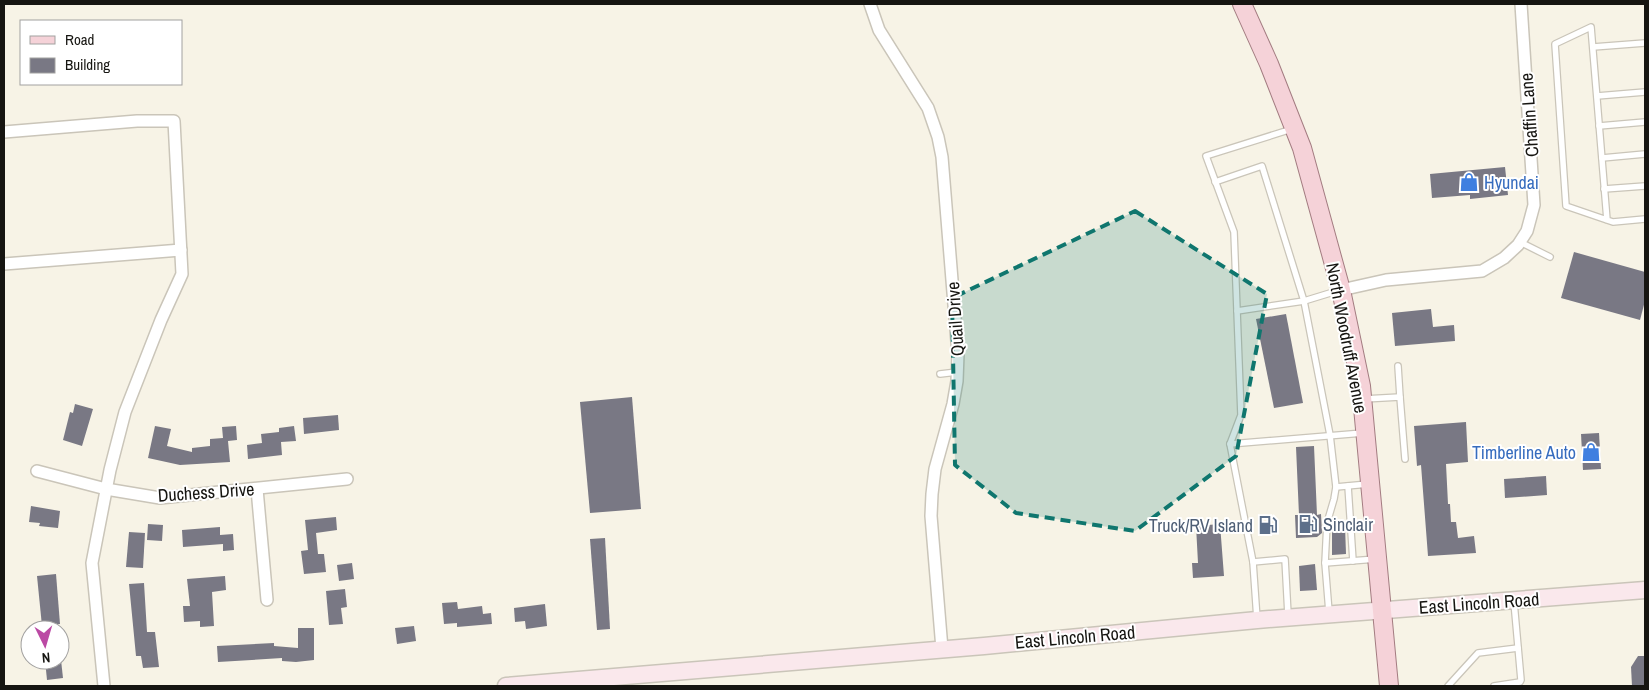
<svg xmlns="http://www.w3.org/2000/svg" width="1649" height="690" viewBox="0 0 1649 690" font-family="'Archivo Narrow',sans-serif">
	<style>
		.building { fill: #797884 }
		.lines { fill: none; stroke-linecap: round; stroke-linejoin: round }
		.service-casing { stroke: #cac5b9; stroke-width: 8 }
		.minor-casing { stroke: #cac5b9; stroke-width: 14 }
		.secondary-casing { stroke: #cac5b9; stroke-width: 19 }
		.primary-casing { stroke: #a37c81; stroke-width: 20 }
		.service { stroke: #fff; stroke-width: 5.5 }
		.minor { stroke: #fff; stroke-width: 11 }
		.secondary { stroke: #fae8ec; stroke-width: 16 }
		.primary { stroke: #f5d2d8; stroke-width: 18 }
		.marked { fill: #0f766e; fill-opacity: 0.2; stroke: #0f766e; stroke-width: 4; stroke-dasharray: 10 6; stroke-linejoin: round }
		.labels { text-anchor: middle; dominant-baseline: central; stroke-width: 4; stroke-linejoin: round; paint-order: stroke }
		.street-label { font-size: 18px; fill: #161511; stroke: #fff }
		.shop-label { font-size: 18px; fill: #366cbe; stroke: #fff; text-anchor: start }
		.service-label { font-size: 18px; fill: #4e5e75; stroke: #fff; text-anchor: start }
	</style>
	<rect width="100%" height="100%" fill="#f7f3e6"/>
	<g class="building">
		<polygon points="1505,167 1508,195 1470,199 1470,195 1432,198 1430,174"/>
		<polygon points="1574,252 1645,272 1645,301 1640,320 1561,298"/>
		<polygon points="1431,309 1433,327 1454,325 1455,341 1395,346 1392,313"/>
		<polygon points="1286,314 1303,403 1274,408 1256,319"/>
		<polygon points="632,397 641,509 590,513 580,402"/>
		<polygon points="75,404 93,409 82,446 63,440 70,412 73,413"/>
		<polygon points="338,415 339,430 304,434 303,418"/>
		<polygon points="1466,422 1468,462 1446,464 1448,504 1450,504 1451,522 1456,522 1458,538 1474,536 1476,553 1428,556 1421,465 1417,466 1414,426"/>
		<polygon points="155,426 171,429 167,446 192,452 192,448 210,446 210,439 223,438 222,427 236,426 237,440 228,441 230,462 180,465 148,458"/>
		<polygon points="294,426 296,441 281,442 282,455 248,459 247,445 262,443 261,434 279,432 279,428"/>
		<polygon points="1599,433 1601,469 1583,470 1581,434"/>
		<polygon points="1314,446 1317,515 1321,514 1322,533 1317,537 1296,538 1295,515 1299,515 1296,447"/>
		<polygon points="1546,476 1547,495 1505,498 1504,479"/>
		<polygon points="31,506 60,511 58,528 39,526 40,523 29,522"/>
		<polygon points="336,517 337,530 316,533 318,554 324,554 326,572 304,574 301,551 308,550 305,520"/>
		<polygon points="148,524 163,525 162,541 147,540"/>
		<polygon points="1220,524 1224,576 1193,578 1192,563 1198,563 1196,526"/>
		<polygon points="1332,526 1345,526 1346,554 1332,555"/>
		<polygon points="220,527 220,535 233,534 234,550 223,551 223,544 183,547 182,530"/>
		<polygon points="129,532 145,533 143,568 126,567"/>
		<polygon points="605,538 610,629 597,630 590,539"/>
		<polygon points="352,563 354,579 339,581 337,565"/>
		<polygon points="1315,564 1317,590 1300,591 1299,566"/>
		<polygon points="56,574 60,624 42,626 37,576"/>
		<polygon points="225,576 226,590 212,592 214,626 200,627 200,621 184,622 183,606 190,606 187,579"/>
		<polygon points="144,583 147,632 155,632 159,667 143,668 141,656 136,656 129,584"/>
		<polygon points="345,589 347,607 341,608 343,624 329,625 326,591"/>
		<polygon points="457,602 458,609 482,606 483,614 491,613 492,624 457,627 457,623 444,624 442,603"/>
		<polygon points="545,604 547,626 526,629 525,621 515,622 514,608"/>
		<polygon points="414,626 416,641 397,644 395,628"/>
		<polygon points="298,628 314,628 314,660 296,662 282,661 282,658 218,662 217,646 274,643 274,646 298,648"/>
		<polygon points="1638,656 1645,656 1645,686 1632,686 1631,667"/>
		<polygon points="45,660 61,660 63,678 47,680"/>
	</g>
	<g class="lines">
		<g class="service-casing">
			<g id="service">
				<polyline points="1593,47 1645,43"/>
				<polyline points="1597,96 1645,92"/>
				<polyline points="1599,126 1645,122"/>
				<polyline points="1602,158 1645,154"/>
				<polyline points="1215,182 1262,166 1304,301 1330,435 1336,487 1334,499 1327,523 1325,563 1329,612"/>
				<polyline points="1604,189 1645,186"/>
				<polyline points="1607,220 1591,27 1555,44 1566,206 1607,220 1613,222 1645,219"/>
				<polyline points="1520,242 1550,257"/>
				<polyline points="1237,311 1304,301 1340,290"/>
				<polyline points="1398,366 1400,397"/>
				<polyline points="940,374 957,372"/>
				<polyline points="1364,399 1400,397 1405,459"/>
				<polyline points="1230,444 1241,415 1234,232 1206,156 1292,129"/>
				<polyline points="1348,486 1353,561"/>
				<polyline points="1336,487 1368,484"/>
				<polyline points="1253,562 1230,444 1363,433"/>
				<polyline points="1325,563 1376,559"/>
				<polyline points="1257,619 1253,562 1285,559 1288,615"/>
				<polyline points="1448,686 1478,653 1518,648"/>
				<polyline points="1494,686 1520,682 1521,680 1514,602"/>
			</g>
		</g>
		<g class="minor-casing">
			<g id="minor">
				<polyline points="870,4 879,30 928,108 938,137 942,157 958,354 957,381 953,404 935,469 932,494 931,516 942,649"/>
				<polyline points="4,132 137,121 174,121 182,274 161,320 125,412 110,470 92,563 104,686"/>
				<polyline points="4,264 181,250"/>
				<polyline points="1341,290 1386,280 1482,271 1504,258 1518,245 1527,231 1534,205 1521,4"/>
				<polyline points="37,471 106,489 160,498 347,479"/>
				<polyline points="257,489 267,600"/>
			</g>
		</g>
		<g class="secondary-casing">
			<polyline id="secondary" points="506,686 984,646 1257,620 1645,590"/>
		</g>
		<g class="primary-casing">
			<polyline id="primary" points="1242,4 1269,64 1302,148 1341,290 1361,386 1389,686"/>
		</g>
		<use href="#service" class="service"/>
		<use href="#minor" class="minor"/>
		<use href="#secondary" class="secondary"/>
		<use href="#primary" class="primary"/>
	</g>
	<path class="marked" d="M1135 211 1267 294 1236 456 1135 531 1016 513 955 465 952 298Z"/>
	<defs>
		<g id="shop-bare" transform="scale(1.5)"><path d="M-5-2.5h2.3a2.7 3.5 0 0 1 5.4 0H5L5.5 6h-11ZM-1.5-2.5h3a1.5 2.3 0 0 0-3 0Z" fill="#3f7fe0" stroke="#fff" stroke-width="2.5" paint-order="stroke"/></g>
		<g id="fuel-bare" transform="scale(1.5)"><path d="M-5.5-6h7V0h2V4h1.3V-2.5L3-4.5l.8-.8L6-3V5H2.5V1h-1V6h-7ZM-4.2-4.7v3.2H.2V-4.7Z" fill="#5c6f8a" stroke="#fff" stroke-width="2.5" paint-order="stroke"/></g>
	</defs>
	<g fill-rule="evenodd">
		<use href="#shop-bare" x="1469" y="182"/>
		<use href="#shop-bare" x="1591" y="452"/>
		<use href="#fuel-bare" x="1308" y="524"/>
		<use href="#fuel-bare" x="1268" y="525"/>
	</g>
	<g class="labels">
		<g class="street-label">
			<text transform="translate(1529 115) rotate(-94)">Chaffin Lane</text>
			<text transform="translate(955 319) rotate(-94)">Quail Drive</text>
			<text transform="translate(1347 338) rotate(79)">North Woodruff Avenue</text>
			<text transform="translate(206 492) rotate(-4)">Duchess Drive</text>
			<text transform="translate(1479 603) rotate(-4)">East Lincoln Road</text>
			<text transform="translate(1075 637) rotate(-5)">East Lincoln Road</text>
		</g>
		<g class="shop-label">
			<text x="1484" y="182">Hyundai</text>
			<text x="1576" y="452" text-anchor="end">Timberline Auto</text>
		</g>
		<g class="service-label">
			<text x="1323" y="524">Sinclair</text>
			<text x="1253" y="525" text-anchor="end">Truck/RV Island</text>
		</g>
	</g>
	<rect width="1649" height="690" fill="none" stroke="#161511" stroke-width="10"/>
	<rect x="20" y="20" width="162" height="65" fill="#ffffff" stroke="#a2a1a0"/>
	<rect x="30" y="36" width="25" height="8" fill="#f5d2d8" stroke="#a2a1a0"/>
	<text x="65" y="45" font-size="15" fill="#161511">Road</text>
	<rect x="30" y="58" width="25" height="15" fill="#797884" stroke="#a2a1a0"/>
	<text x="65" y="70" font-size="15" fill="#161511">Building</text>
	<g transform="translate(45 645) rotate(175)"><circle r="24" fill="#ffffff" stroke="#a2a1a0"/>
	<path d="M0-4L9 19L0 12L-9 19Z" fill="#bb49a4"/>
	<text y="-8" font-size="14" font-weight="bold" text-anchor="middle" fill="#161511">N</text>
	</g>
</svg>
